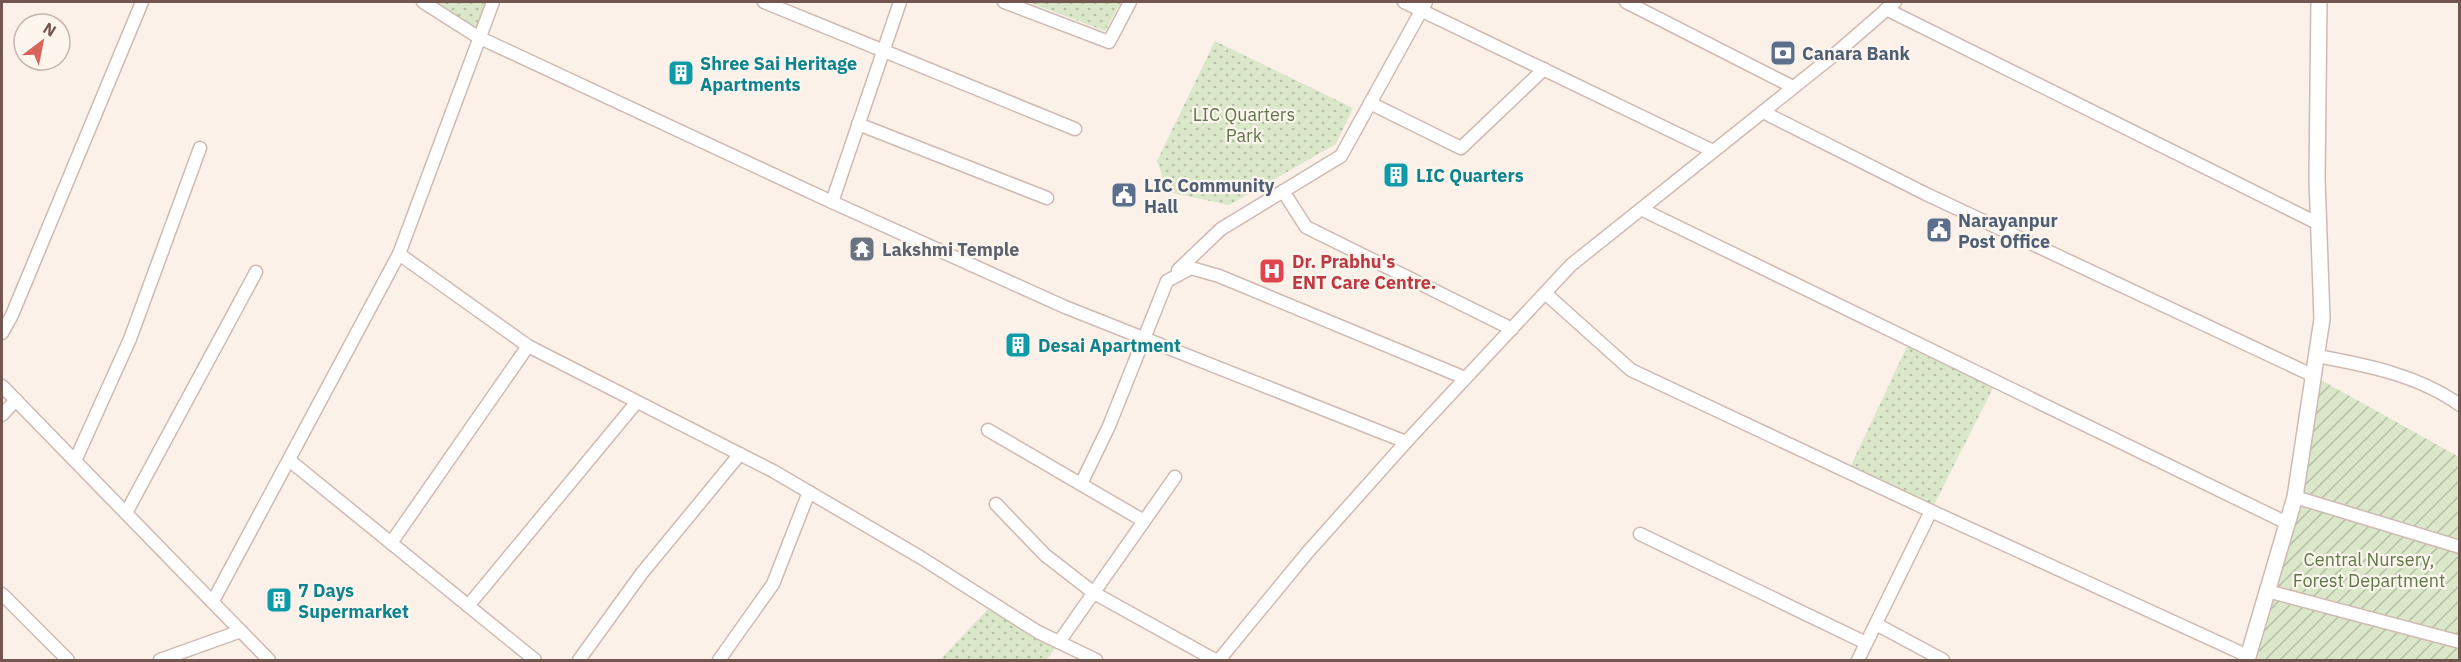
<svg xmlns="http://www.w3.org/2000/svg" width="2461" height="662" viewBox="0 0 2461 662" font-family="'IBM Plex Sans',sans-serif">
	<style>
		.grass { fill: url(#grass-dots) }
		.garden { fill: url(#garden-furrows) }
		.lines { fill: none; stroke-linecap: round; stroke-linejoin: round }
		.minor-casing { stroke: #cebab3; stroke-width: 15 }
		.tertiary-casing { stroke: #cebab3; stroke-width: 18 }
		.minor { stroke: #fff; stroke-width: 12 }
		.tertiary { stroke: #fff; stroke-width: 15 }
		.labels { text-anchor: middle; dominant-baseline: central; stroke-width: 4.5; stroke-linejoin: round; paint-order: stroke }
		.service-label { font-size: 18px; font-weight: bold; fill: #4e5e75; stroke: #fdf6ef; text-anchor: start }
		.culture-label { font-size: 18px; font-weight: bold; fill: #0d838f; stroke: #fdf6ef; text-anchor: start }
		.park-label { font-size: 18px; fill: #5e7848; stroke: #fdf6ef }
		.worship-label { font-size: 18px; font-weight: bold; fill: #5b616d; stroke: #fdf6ef; text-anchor: start }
		.health-label { font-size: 18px; font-weight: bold; fill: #be3a42; stroke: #fdf6ef; text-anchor: start }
	</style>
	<defs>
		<pattern id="grass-dots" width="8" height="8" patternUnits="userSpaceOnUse" patternTransform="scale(1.5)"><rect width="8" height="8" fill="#dae7c9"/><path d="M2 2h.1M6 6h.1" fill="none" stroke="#b5bea6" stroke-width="1.8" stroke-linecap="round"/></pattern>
		<pattern id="garden-furrows" width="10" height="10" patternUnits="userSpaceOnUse" patternTransform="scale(1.5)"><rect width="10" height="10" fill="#dae7c9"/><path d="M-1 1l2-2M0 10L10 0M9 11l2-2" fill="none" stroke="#b5bea6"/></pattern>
	</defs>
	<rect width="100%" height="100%" fill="#fbf1e9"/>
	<g class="grass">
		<polygon points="423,2 493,2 478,37"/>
		<polygon points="1028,2 1121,2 1105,31"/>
		<polygon points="1215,41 1353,108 1336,144 1229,205 1168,192 1157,161"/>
		<polygon points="1910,340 1996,382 1931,511 1848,472"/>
		<polygon points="990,607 1055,649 1046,660 940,660"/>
	</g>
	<polygon class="garden" points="2314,376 2459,457 2459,660 2247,660 2295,497"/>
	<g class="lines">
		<g class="minor-casing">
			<g id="minor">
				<polyline points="423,2 478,37 832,202 1065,307 1406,442 1307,553 1219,660"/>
				<polyline points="764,2 1075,129"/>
				<polyline points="1004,2 1109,42 1130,2"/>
				<polyline points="1404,2 1713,151"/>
				<polyline points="1626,2 1793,87"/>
				<polyline points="1886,9 2319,224"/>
				<polyline points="1370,103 1461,148 1544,69"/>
				<polyline points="1763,112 1926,194 2314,376"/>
				<polyline points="858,124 1047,198"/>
				<polyline points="1283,191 1306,227 1512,329"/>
				<polyline points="832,202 900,2"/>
				<polyline points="1641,209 2287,523"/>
				<polyline points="399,254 528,346 773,471 920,557 1038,632 1096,660"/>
				<polyline points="1178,270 1221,229 1341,156 1426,2"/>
				<polyline points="1545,293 1631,370 1931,511 2248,656"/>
				<polyline points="2,333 12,315 142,2"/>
				<path d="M2317 356C2366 365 2418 375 2460 405"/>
				<polyline points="2,386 269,660"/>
				<polyline points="2,415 16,400"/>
				<polyline points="988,430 1144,521"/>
				<polyline points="1406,442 1571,265 1834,55 1895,2"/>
				<polyline points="289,460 535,660"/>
				<polyline points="75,461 130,339 200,148"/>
				<polyline points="1081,484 1109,426 1167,281 1191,268 1219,276 1465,378"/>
				<polyline points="2295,497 2460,547"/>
				<polyline points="996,504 1045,555 1094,593 1215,660"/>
				<polyline points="126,513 256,272"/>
				<polyline points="1640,534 1866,643"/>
				<polyline points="391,543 528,346"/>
				<polyline points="2267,591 2460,642"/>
				<polyline points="2,594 68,660"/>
				<polyline points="213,601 399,254 493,2"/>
				<polyline points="468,606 636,403"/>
				<polyline points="1876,624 1943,660"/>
				<polyline points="1059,642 1175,477"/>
				<polyline points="160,660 241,631"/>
				<polyline points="579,660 642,573 740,454"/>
				<polyline points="719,660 773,584 809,492"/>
				<polyline points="1858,660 1931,511"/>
			</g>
		</g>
		<g class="tertiary-casing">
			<polyline id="tertiary" points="2247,660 2295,497 2322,319 2317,179 2319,2"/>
		</g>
		<use href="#minor" class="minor"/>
		<use href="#tertiary" class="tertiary"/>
	</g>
	<defs>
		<g id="bank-square" transform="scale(1.35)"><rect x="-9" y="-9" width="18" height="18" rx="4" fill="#5c6f8a" stroke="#fdf6ef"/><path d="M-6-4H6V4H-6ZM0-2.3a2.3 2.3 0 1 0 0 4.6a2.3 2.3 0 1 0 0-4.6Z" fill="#fff"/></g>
		<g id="building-square" transform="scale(1.35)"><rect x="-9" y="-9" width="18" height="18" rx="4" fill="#0f9aa8" stroke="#fdf6ef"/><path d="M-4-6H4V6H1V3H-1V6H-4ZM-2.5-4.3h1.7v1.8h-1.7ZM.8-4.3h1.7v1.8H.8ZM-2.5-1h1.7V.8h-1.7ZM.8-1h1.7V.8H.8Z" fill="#fff"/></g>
		<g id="civic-square" transform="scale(1.35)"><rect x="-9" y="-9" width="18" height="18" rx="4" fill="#5c6f8a" stroke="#fdf6ef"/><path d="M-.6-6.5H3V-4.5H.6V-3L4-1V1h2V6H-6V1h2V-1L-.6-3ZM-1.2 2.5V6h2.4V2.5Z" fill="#fff"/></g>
		<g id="temple-square" transform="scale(1.35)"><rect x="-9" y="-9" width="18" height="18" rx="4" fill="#6b7280" stroke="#fdf6ef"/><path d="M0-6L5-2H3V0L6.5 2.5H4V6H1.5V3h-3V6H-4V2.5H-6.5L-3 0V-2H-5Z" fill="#fff"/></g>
		<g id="hospital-square" transform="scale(1.35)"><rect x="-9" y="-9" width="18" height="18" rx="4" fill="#e0444e" stroke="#fdf6ef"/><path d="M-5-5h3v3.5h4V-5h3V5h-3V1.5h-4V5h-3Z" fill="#fff"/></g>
	</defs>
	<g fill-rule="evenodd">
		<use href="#bank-square" x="1783" y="53"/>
		<use href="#building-square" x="681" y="73"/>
		<use href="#building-square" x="1396" y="175"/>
		<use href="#civic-square" x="1124" y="195"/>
		<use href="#civic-square" x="1939" y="230"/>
		<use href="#temple-square" x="862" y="249"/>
		<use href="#hospital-square" x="1272" y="271"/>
		<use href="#building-square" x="1018" y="345"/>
		<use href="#building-square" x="279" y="600"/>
	</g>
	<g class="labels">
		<g class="service-label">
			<text x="1802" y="53">Canara Bank</text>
			<text x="1144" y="185">LIC Community<tspan x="1144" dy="21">Hall</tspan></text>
			<text x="1958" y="220">Narayanpur<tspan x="1958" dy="21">Post Office</tspan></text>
		</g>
		<g class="culture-label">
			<text x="700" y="63">Shree Sai Heritage<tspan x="700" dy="21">Apartments</tspan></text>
			<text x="1416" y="175">LIC Quarters</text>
			<text x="1038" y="345">Desai Apartment</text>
			<text x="298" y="590">7 Days<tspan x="298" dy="21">Supermarket</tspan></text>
		</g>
		<g class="park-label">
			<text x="1244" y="114">LIC Quarters<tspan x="1244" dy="21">Park</tspan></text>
			<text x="2369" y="559">Central Nursery,<tspan x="2369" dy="21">Forest Department</tspan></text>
		</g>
		<g class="worship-label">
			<text x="882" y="249">Lakshmi Temple</text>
		</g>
		<g class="health-label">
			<text x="1292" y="261">Dr. Prabhu's<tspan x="1292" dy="21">ENT Care Centre.</tspan></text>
		</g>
	</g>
	<rect width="2461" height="662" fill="none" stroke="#73564f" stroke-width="6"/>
	<g transform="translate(42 42) rotate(32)"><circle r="28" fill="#fdf6ef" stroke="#c6b6af" stroke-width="1.5"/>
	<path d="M0-4.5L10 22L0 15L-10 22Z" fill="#d8645b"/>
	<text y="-9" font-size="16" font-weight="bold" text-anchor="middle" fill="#73564f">N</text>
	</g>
</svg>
